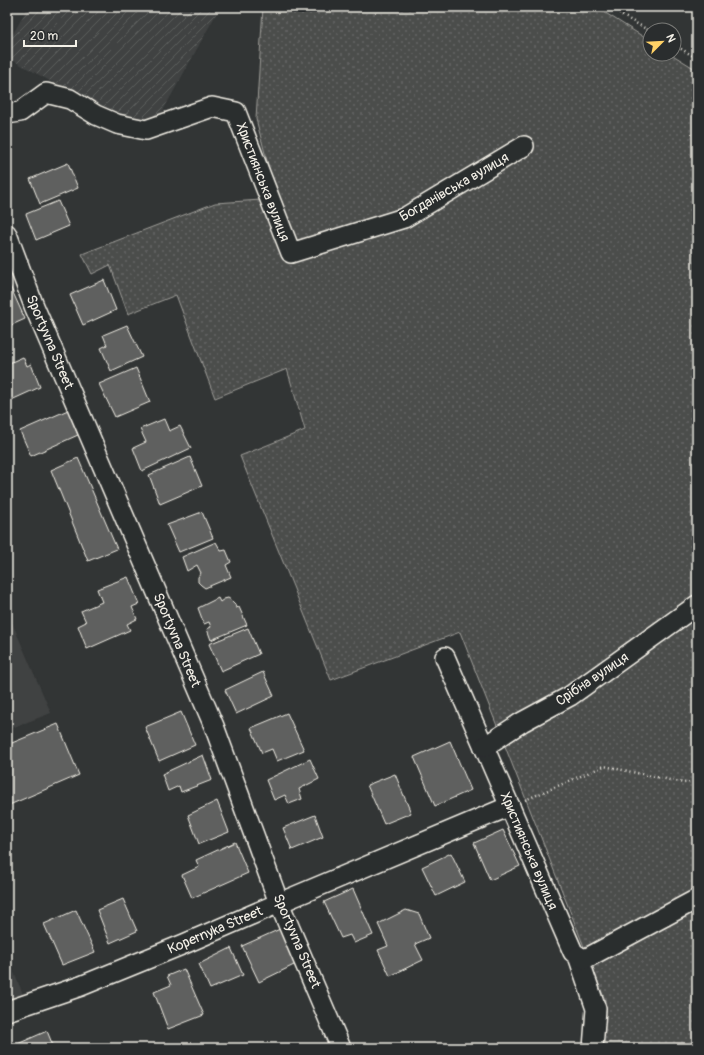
<svg xmlns="http://www.w3.org/2000/svg" width="704" height="1055" viewBox="0 0 704 1055" font-family="Pangolin,sans-serif">
	<style>
		.built { fill: #404242 }
		.industrial { fill: url(#industrial-furrows) }
		.grass { fill: url(#grass-dots); stroke: #a09f9a }
		.building { fill: #5f605f; stroke: #f4f1e8 }
		.lines { fill: none; stroke-linecap: round; stroke-linejoin: round }
		.minor-casing { stroke: #f4f1e8; stroke-width: 22 }
		.path { stroke: #f4f1e8; stroke-width: 2.5; stroke-dasharray: 1 3; stroke-linecap: butt }
		.minor { stroke: #2a2d2e; stroke-width: 19 }
		.labels { text-anchor: middle; dominant-baseline: central; stroke-width: 3; stroke-linejoin: round; paint-order: stroke }
		.street-label { font-size: 14px; fill: #f4f1e8; stroke: #2a2d2e }
	</style>
	<defs>
		<pattern id="industrial-furrows" width="10" height="10" patternUnits="userSpaceOnUse"><rect width="10" height="10" fill="#404242"/><path d="M-1 1l2-2M0 10L10 0M9 11l2-2" fill="none" stroke="#5c5e5d"/></pattern>
		<pattern id="grass-dots" width="8" height="8" patternUnits="userSpaceOnUse"><rect width="8" height="8" fill="#4b4d4c"/><path d="M2 2h.1M6 6h.1" fill="none" stroke="#666766" stroke-width="1.8" stroke-linecap="round"/></pattern>
	</defs>
	<rect width="100%" height="100%" fill="#323535"/>
	<filter id="ink" filterUnits="userSpaceOnUse"><feTurbulence type="fractalNoise" baseFrequency=".025" numOctaves="2"/><feDisplacementMap in="SourceGraphic" scale="8" xChannelSelector="R" yChannelSelector="G"/><feConvolveMatrix kernelMatrix="1 2 1 2 8 2 1 2 1" color-interpolation-filters="sRGB"/></filter>
	<g filter="url(#ink)">
		<g class="built">
			<polygon points="10,618 51,713 7,730 7,620"/>
			<polygon points="7,956 23,994 7,1000"/>
		</g>
		<polygon class="industrial" points="28,7 220,7 149,136 7,57 7,45"/>
		<polygon class="grass" points="263,7 600,7 604,12 650,41 650,54 671,54 697,70 697,1033 692,1048 602,1048 605,1000 460,632 331,680 240,456 305,430 287,369 215,398 176,295 128,314 110,265 92,274 82,254 215,203 277,199 256,119"/>
		<g class="building">
			<polygon points="68,163 78,188 40,204 30,179"/>
			<polygon points="58,201 69,226 36,240 26,214"/>
			<polygon points="104,280 116,310 83,325 70,295"/>
			<polygon points="10,286 25,319 7,327 7,287"/>
			<polygon points="127,325 142,357 111,371 101,348 107,345 103,335"/>
			<polygon points="23,357 27,366 31,364 40,387 7,402 7,364"/>
			<polygon points="136,368 150,402 115,417 99,384"/>
			<polygon points="68,410 78,435 31,456 20,431"/>
			<polygon points="164,419 169,431 180,426 191,448 142,471 133,448 146,442 140,429"/>
			<polygon points="190,457 202,486 160,504 149,475"/>
			<polygon points="78,458 117,549 88,561 51,470"/>
			<polygon points="202,512 213,538 179,552 167,525"/>
			<polygon points="216,542 221,551 226,550 231,562 226,565 231,577 205,588 201,585 198,582 198,577 201,573 197,565 187,571 182,557"/>
			<polygon points="128,577 139,604 132,607 137,619 127,624 130,630 87,649 78,626 86,622 81,611 102,602 97,589"/>
			<polygon points="218,598 220,602 224,599 228,598 231,600 235,604 236,608 239,607 247,625 211,640 207,629 211,627 209,622 204,624 198,608"/>
			<polygon points="248,628 259,654 221,671 209,644"/>
			<polygon points="263,672 274,696 236,714 225,690"/>
			<polygon points="181,712 195,745 159,761 145,727"/>
			<polygon points="287,713 304,750 277,761 272,749 262,753 251,728"/>
			<polygon points="58,724 79,775 7,806 7,745"/>
			<polygon points="450,741 471,790 435,806 414,757"/>
			<polygon points="203,755 212,780 181,792 179,786 168,791 162,774"/>
			<polygon points="310,759 319,779 299,789 302,799 289,804 285,795 274,800 266,780"/>
			<polygon points="395,774 411,813 384,824 367,785"/>
			<polygon points="217,801 229,832 199,844 188,815"/>
			<polygon points="315,815 323,837 292,850 283,828"/>
			<polygon points="503,830 520,866 490,880 474,843"/>
			<polygon points="235,842 248,873 192,898 182,875 199,867 196,860"/>
			<polygon points="451,853 465,882 436,896 422,867"/>
			<polygon points="353,889 373,935 354,943 350,935 341,938 324,902"/>
			<polygon points="123,899 137,931 110,943 97,910"/>
			<polygon points="76,910 95,952 62,965 44,924"/>
			<polygon points="406,910 419,914 429,938 415,944 423,960 390,976 378,950 388,946 378,924"/>
			<polygon points="280,929 296,964 259,982 242,946"/>
			<polygon points="231,948 243,975 210,989 199,964"/>
			<polygon points="184,969 204,1015 168,1029 154,992 171,985 167,976"/>
			<polygon points="47,1031 54,1048 14,1048 13,1046"/>
		</g>
		<g class="lines">
			<g class="minor-casing">
				<g id="minor">
					<polyline points="7,114 20,112 46,93 70,99 96,115 117,124 146,130 212,107 236,112 291,253 404,218 524,146"/>
					<polyline points="7,234 34,306 214,726 279,903 341,1048"/>
					<polyline points="445,657 573,952 578,956 596,1009 593,1048"/>
					<polyline points="484,747 522,722 570,696 697,605"/>
					<polyline points="578,956 585,959 697,899"/>
					<polyline points="7,1011 81,986 184,944 279,903 510,806"/>
				</g>
			</g>
			<g class="path">
				<polyline points="614,7 623,16 650,31"/>
				<polyline points="674,45 697,58"/>
				<polyline points="525,800 604,766 684,783 697,781"/>
			</g>
			<use href="#minor" class="minor"/>
		</g>
	</g>
	<g class="labels">
		<g class="street-label">
			<text transform="translate(263 182) rotate(69)">Християнська вулиця</text>
			<text transform="translate(454 187) rotate(-30)">Богданівська вулиця</text>
			<text transform="translate(50 342) rotate(67)">Sportyvna Street</text>
			<text transform="translate(177 640) rotate(67)">Sportyvna Street</text>
			<text transform="translate(592 679) rotate(-34)">Срібна вулиця</text>
			<text transform="translate(529 851) rotate(67)">Християнська вулиця</text>
			<text transform="translate(215 930) rotate(-23)">Kopernyka Street</text>
			<text transform="translate(297 941) rotate(67)">Sportyvna Street</text>
		</g>
	</g>
	<rect width="704" height="1055" fill="none" stroke="#2a2d2e" stroke-width="24"/>
	<rect x="12" y="12" width="680" height="1031" fill="none" stroke="#f4f1e8" stroke-width="1.5" filter="url(#ink)"/>
	<g transform="translate(662 42) rotate(66)"><circle r="19" fill="#2a2d2e" stroke="#7b7b78"/>
	<path d="M0-3L7 15L0 10L-7 15Z" fill="#ffd166"/>
	<text y="-6" font-size="11" font-weight="bold" text-anchor="middle" fill="#f4f1e8">N</text>
	</g>
	<path d="M24 40v6h52v-6" fill="none" stroke="#f4f1e8" stroke-width="2"/>
	<text x="30" y="40" font-size="12" fill="#f4f1e8" stroke="#2a2d2e" stroke-width="3" paint-order="stroke">20 m</text>
</svg>
